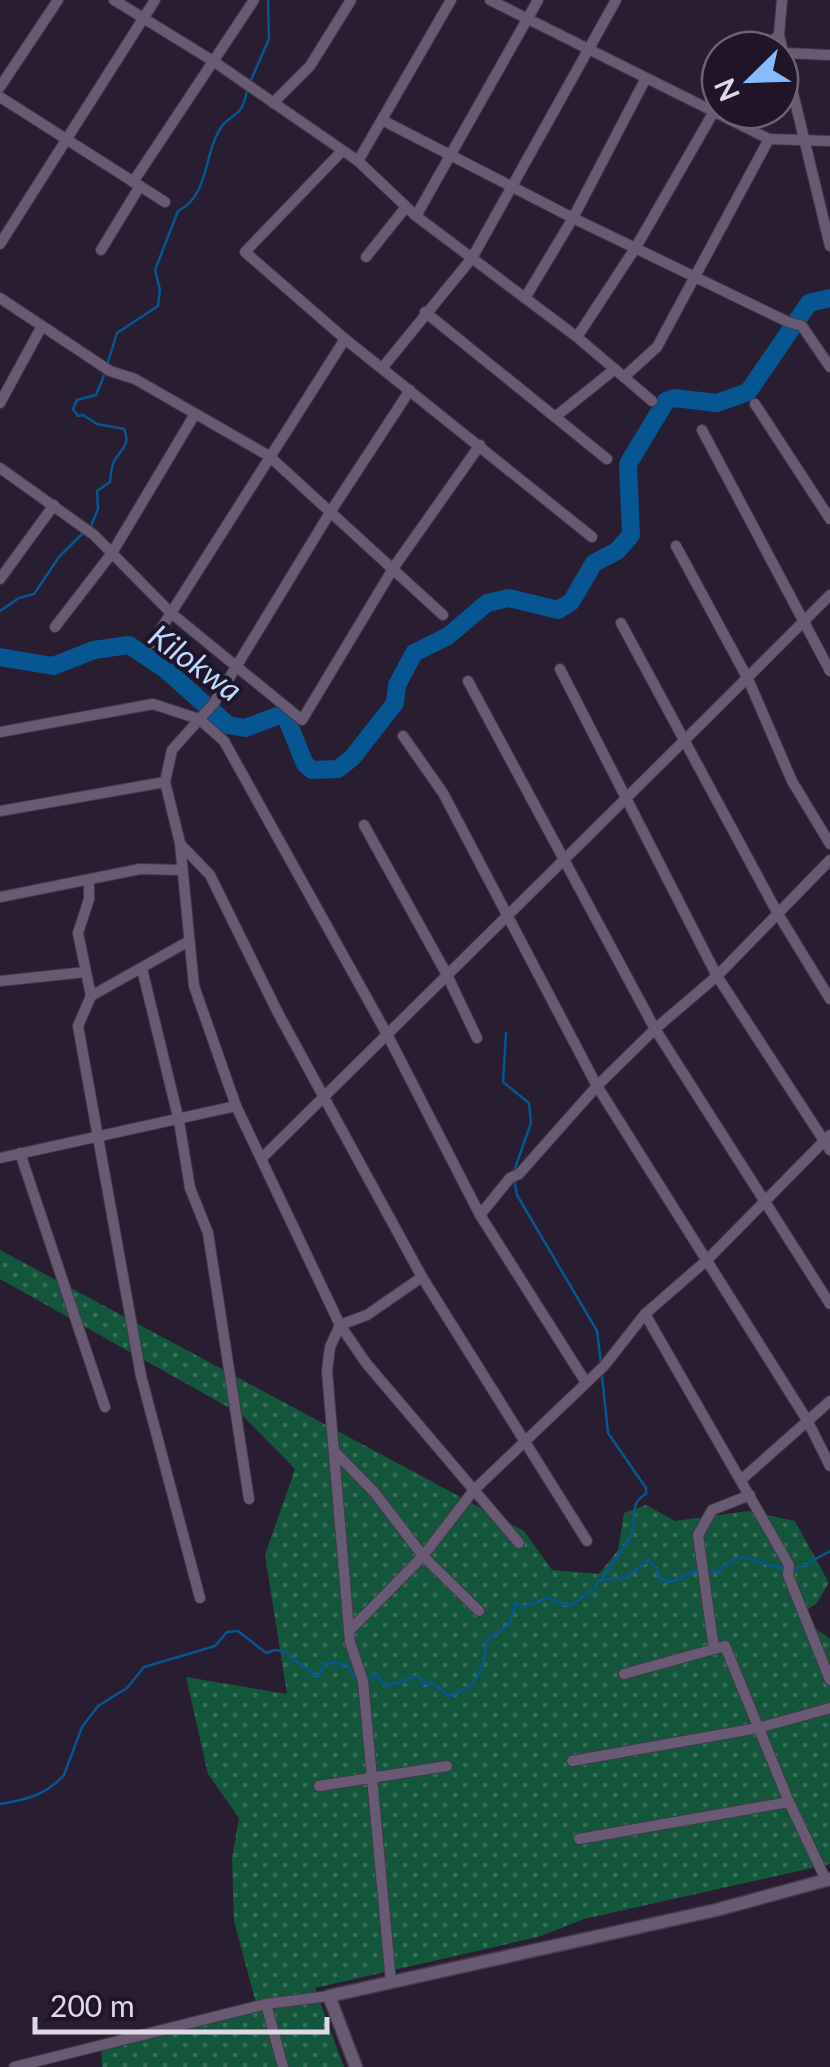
<svg xmlns="http://www.w3.org/2000/svg" width="830" height="2067" viewBox="0 0 830 2067" font-family="Lato,sans-serif">
	<style>
		.grass { fill: url(#grass-dots) }
		.lines { fill: none; stroke-linecap: round; stroke-linejoin: round }
		.stream { stroke: #055691; stroke-width: 2.5 }
		.river { stroke: #055691; stroke-width: 18 }
		.minor-casing { stroke: #43394a; stroke-width: 12 }
		.tertiary-casing { stroke: #43394a; stroke-width: 15 }
		.minor { stroke: #685a73; stroke-width: 10 }
		.tertiary { stroke: #685a73; stroke-width: 12 }
		.labels { text-anchor: middle; dominant-baseline: central; stroke-width: 8; stroke-linejoin: round; paint-order: stroke }
		.water-label { font-size: 32px; font-style: italic; fill: #b9dbfd; stroke: #1f1428 }
	</style>
	<defs>
		<pattern id="grass-dots" width="8" height="8" patternUnits="userSpaceOnUse" patternTransform="scale(2.5)"><rect width="8" height="8" fill="#14563c"/><path d="M2 2h.1M6 6h.1" fill="none" stroke="#366e58" stroke-width="1.8" stroke-linecap="round"/></pattern>
	</defs>
	<rect width="100%" height="100%" fill="#291d32"/>
	<polygon class="grass" points="0,1250 524,1531 552,1570 599,1574 618,1550 624,1513 646,1505 675,1521 748,1511 795,1521 829,1583 816,1604 798,1615 830,1639 830,1864 584,1919 538,1937 315,1988 344,2067 102,2067 101,2045 257,2007 234,1921 232,1858 239,1818 208,1774 186,1677 287,1694 265,1555 295,1469 242,1415 0,1279"/>
	<g class="lines">
		<g class="stream">
			<polyline points="251,80 269,39 268,0"/>
			<path d="M107 365 117 333 158 306 160 290 155 270 178 211C210 195 203 153 222 126 226 120 235 116 240 110 245 104 246 94 248 87"/>
			<path d="M91 526 98 509 97 491 110 482C111 474 111 464 116 458 124 447 130 443 124 429L97 424 83 415 78 416 73 409 77 400 96 395 105 373"/>
			<polyline points="0,611 19,598 34,594 59,557 85,531"/>
			<polyline points="506,1033 503,1082 529,1103 531,1123 514,1171"/>
			<polyline points="514,1179 517,1195 597,1331 601,1363"/>
			<path d="M602 1376 608 1433 646 1488V1494C629 1503 637 1517 632 1532 627 1547 612 1563 603 1577"/>
			<polyline points="791,1569 799,1568 830,1551"/>
			<path d="M705 1570 719 1572C740 1545 754 1564 783 1568"/>
			<path d="M366 1683 372 1676 376 1675 386 1686 418 1676 423 1684 433 1683 449 1696C477 1689 486 1667 486 1640L508 1626 516 1603 523 1607 548 1598 570 1606 596 1587 598 1581 627 1577 648 1560 656 1567 660 1579 671 1582 698 1570"/>
			<path d="M0 1804C26 1800 46 1795 64 1775L82 1727 98 1706 127 1688 144 1667 215 1646 227 1632 238 1631 266 1653 275 1650 286 1652C295 1663 305 1665 314 1675L318 1676 326 1663 346 1664 358 1682"/>
		</g>
		<polyline class="river" points="0,657 53,666 94,650 129,645 165,669 228,725 245,728 277,716 286,717 305,764 312,770 338,769 352,758 395,703 397,685 414,653 448,636 487,603 509,598 558,610 571,602 594,563 617,551 631,535 628,464 666,401 674,398 717,403 748,392 809,303 830,298"/>
		<g class="minor-casing">
			<g id="minor">
				<polyline points="114,0 213,61 358,161 416,216 577,337 652,401"/>
				<polyline points="490,0 769,139 830,141"/>
				<polyline points="782,0 779,35 830,246"/>
				<polyline points="762,50 779,35"/>
				<polyline points="785,53 830,55"/>
				<polyline points="0,87 58,0"/>
				<polyline points="0,97 165,202"/>
				<polyline points="273,103 310,66 351,0"/>
				<polyline points="382,120 573,218 788,322 802,326 830,367"/>
				<polyline points="342,151 245,252 345,339 592,537"/>
				<polyline points="358,161 451,0"/>
				<polyline points="133,182 254,0"/>
				<polyline points="416,216 538,0"/>
				<polyline points="0,244 155,0"/>
				<polyline points="101,250 140,186"/>
				<polyline points="366,257 406,207"/>
				<polyline points="0,298 110,371 135,379 269,456 443,615"/>
				<polyline points="525,298 573,218 646,78"/>
				<polyline points="425,312 607,459"/>
				<polyline points="577,337 636,247 720,101"/>
				<polyline points="383,367 472,258 616,0"/>
				<polyline points="624,377 657,347 769,139"/>
				<polyline points="410,390 331,511 214,703 172,750 165,782 180,843 194,986 236,1106 340,1325 366,1363 519,1543"/>
				<polyline points="0,403 42,326"/>
				<polyline points="755,404 830,519"/>
				<polyline points="555,417 615,369"/>
				<polyline points="702,430 830,671"/>
				<polyline points="0,468 94,535 171,613 302,720 394,567 480,445"/>
				<polyline points="676,546 748,679 792,781 830,844"/>
				<polyline points="0,579 54,505"/>
				<polyline points="621,623 778,914 830,999"/>
				<polyline points="55,627 112,553 195,414"/>
				<polyline points="152,643 345,339"/>
				<polyline points="560,669 717,976 830,1150"/>
				<polyline points="468,681 655,1029 830,1304"/>
				<polyline points="0,732 153,704 199,719 224,741 388,1036 480,1215 585,1381"/>
				<polyline points="403,736 443,793 597,1086 807,1420 830,1466"/>
				<polyline points="0,811 165,782"/>
				<polyline points="364,825 446,973 477,1038"/>
				<polyline points="180,844 210,875 278,1013 422,1277 587,1541"/>
				<polyline points="89,880 89,899 78,933 91,996 78,1026 141,1376 200,1598"/>
				<polyline points="0,897 140,869 181,870"/>
				<polyline points="142,969 179,1121 190,1188 208,1233 249,1499"/>
				<polyline points="0,981 86,972"/>
				<polyline points="91,996 189,941"/>
				<polyline points="20,1153 105,1407"/>
				<path d="M263 1157C452 970 642 784 830 595"/>
				<polyline points="0,1158 236,1106"/>
				<polyline points="480,1215 510,1178 519,1174 597,1086 655,1029 717,976 830,860"/>
				<polyline points="645,1314 789,1565 788,1575 830,1680"/>
				<polyline points="334,1451 375,1493 423,1556 479,1611"/>
				<polyline points="741,1480 830,1401"/>
				<polyline points="349,1631 423,1556 474,1490 604,1366 645,1314 707,1260 830,1135"/>
				<polyline points="714,1649 698,1535 712,1510 750,1495"/>
				<polyline points="624,1674 725,1646 789,1802 826,1880"/>
				<polyline points="572,1761 758,1728 830,1708"/>
				<polyline points="319,1786 447,1766"/>
				<polyline points="579,1839 789,1802"/>
				<polyline points="391,1982 363,1681 350,1642 327,1371 330,1347 340,1325 367,1315 422,1277"/>
				<polyline points="266,2004 283,2067"/>
				<polyline points="14,2067 266,2004 329,1996"/>
			</g>
		</g>
		<g class="tertiary-casing">
			<polyline id="tertiary" points="356,2067 329,1996 716,1910 830,1879"/>
		</g>
		<use href="#minor" class="minor"/>
		<use href="#tertiary" class="tertiary"/>
	</g>
	<g class="labels">
		<g class="water-label">
			<text transform="translate(196 662) rotate(36)">Kilokwa</text>
		</g>
	</g>
	<g transform="translate(750 80) rotate(247)"><circle r="48" fill="#1f1428" stroke="#6c6274" stroke-width="2.5"/>
	<path d="M0-8L18 38L0 25L-18 38Z" fill="#88bafc"/>
	<text y="-15" font-size="28" font-weight="bold" text-anchor="middle" fill="#e0d8e6">N</text>
	</g>
	<path d="M35 2017v15h292v-15" fill="none" stroke="#e0d8e6" stroke-width="5"/>
	<text x="50" y="2017" font-size="30" fill="#e0d8e6" stroke="#1f1428" stroke-width="8" paint-order="stroke">200 m</text>
</svg>
